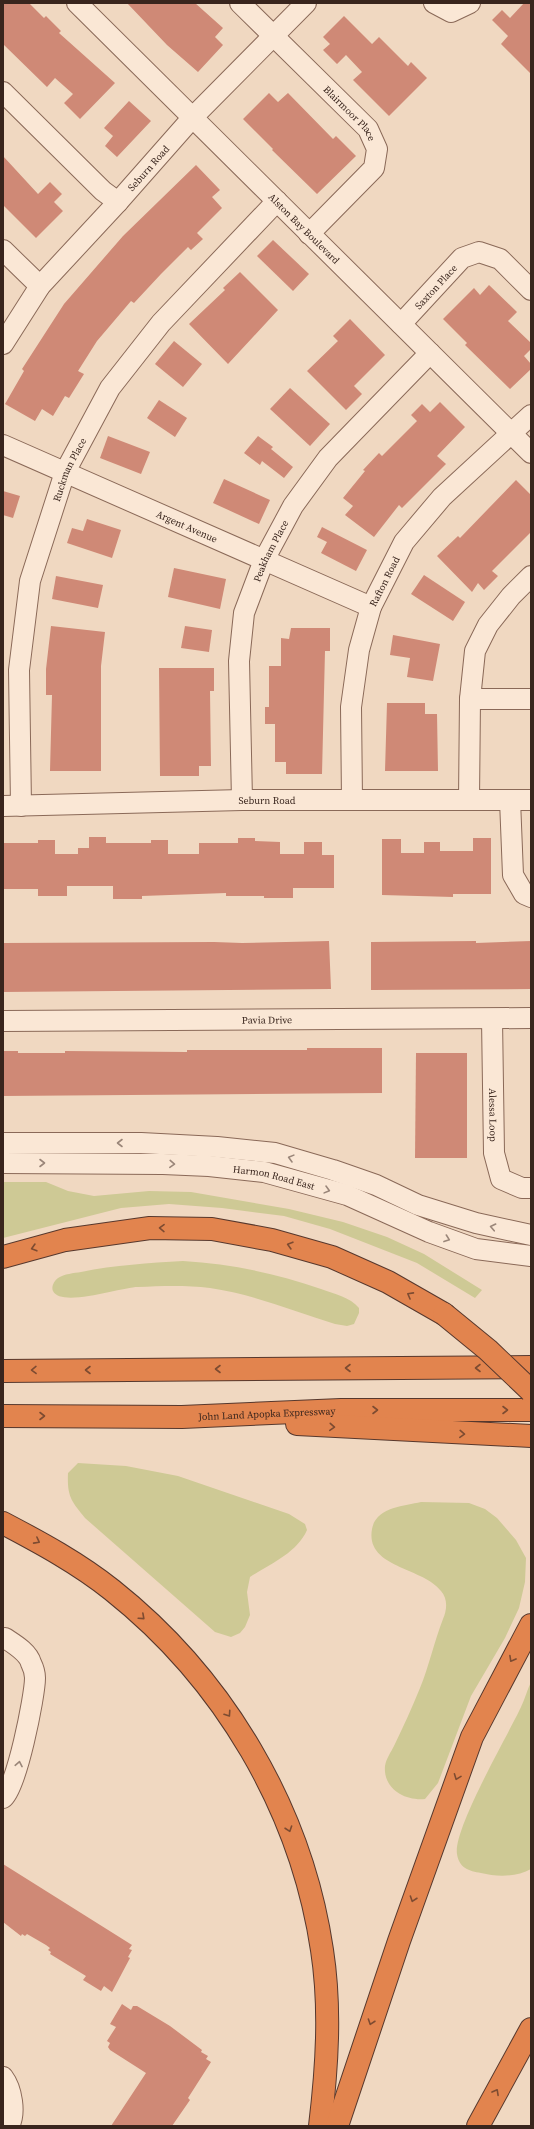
<svg xmlns="http://www.w3.org/2000/svg" width="534" height="2129" viewBox="0 0 534 2129" font-family="'Source Serif 4',serif">
	<style>
		.green { fill: #cec995 }
		.building { fill: #cf8976 }
		.lines { fill: none; stroke-linecap: round; stroke-linejoin: round }
		.minor-casing { stroke: #8a6958; stroke-width: 22 }
		.highway-casing { stroke: #57382d; stroke-width: 24 }
		.minor { stroke: #fae7d5; stroke-width: 20 }
		.highway { stroke: #e2844e; stroke-width: 22 }
		.highway-bridge-casing { stroke: #57382d; stroke-width: 24; stroke-linecap: butt }
		.highway-bridge { stroke: #e2844e; stroke-width: 22 }
		.oneway { stroke: #9a8679 }
		.oneway2 { stroke: #7d4b31 }
		.labels { text-anchor: middle; dominant-baseline: central; stroke-width: 3; stroke-linejoin: round; paint-order: stroke }
		.street-label { font-size: 10px; fill: #39251d; stroke: #f7e4d1 }
	</style>
	<rect width="100%" height="100%" fill="#f0d8c1"/>
	<g class="green">
		<polygon points="3,1182 46,1182 68,1191 94,1196 149,1191 191,1192 289,1209 343,1222 387,1237 424,1254 482,1290 475,1298 417,1263 330,1229 284,1216 222,1208 169,1204 121,1208 3,1238"/>
		<path d="M183 1261C231 1264 275 1273 321 1289 334 1294 350 1297 359 1308V1313L354 1324 347 1326 335 1324C294 1311 252 1294 210 1288 186 1285 161 1286 138 1287 122 1287 61 1308 53 1291 51 1287 54 1281 58 1278 64 1274 74 1273 81 1272 115 1265 149 1263 183 1261Z"/>
		<path d="M78 1463 126 1466 178 1476 289 1514 305 1524 307 1530C297 1553 270 1564 250 1577L247 1592 250 1615 245 1627 240 1633 231 1637 215 1632 85 1518C71 1501 67 1496 68 1473Z"/>
		<path d="M421 1502 469 1503 485 1509 497 1518 516 1540 526 1558 525 1582 519 1608 505 1638 471 1696 438 1783 425 1799C405 1801 383 1789 385 1766 386 1759 391 1752 394 1746 403 1727 412 1708 420 1688 429 1666 434 1642 443 1619 447 1610 448 1599 441 1591 423 1567 365 1568 372 1529 376 1507 404 1506 421 1502Z"/>
		<path d="M531 1682V1869C517 1877 497 1877 481 1873 469 1871 459 1868 457 1854 453 1829 508 1735 521 1707 525 1699 527 1690 531 1682Z"/>
	</g>
	<g class="building">
		<polygon points="3,3 29,3 44,18 46,16 61,31 59,33 115,83 80,119 64,103 73,94 55,78 47,87 3,44"/>
		<polygon points="127,3 195,3 223,28 215,37 223,45 198,72 167,45"/>
		<polygon points="524,3 531,3 531,74 501,44 508,36 492,20 502,10 510,18"/>
		<polygon points="344,16 372,44 379,37 408,66 411,62 427,78 389,116 353,80 362,72 346,55 337,64 323,50 330,44 323,37"/>
		<polygon points="269,93 278,102 288,93 333,139 336,136 356,156 317,194 272,150 273,149 243,119"/>
		<polygon points="129,101 151,121 117,157 105,146 113,136 104,128"/>
		<polygon points="3,156 38,194 50,182 62,194 54,202 63,211 36,238 3,205"/>
		<polygon points="196,165 220,190 212,197 222,208 197,233 203,239 191,250 188,247 161,274 134,303 131,301 97,341 78,371 84,374 69,398 65,396 53,416 42,409 35,421 5,404 24,371 22,369 64,304 123,236"/>
		<polygon points="273,240 309,274 293,291 257,256"/>
		<polygon points="240,272 278,310 228,364 189,324 225,290 223,288"/>
		<polygon points="489,285 517,312 508,321 531,343 531,349 524,356 531,364 531,369 510,389 465,345 467,343 443,319 474,288 480,295"/>
		<polygon points="350,319 385,355 354,386 362,394 346,410 307,371 338,341 333,336"/>
		<polygon points="174,341 202,364 183,387 155,364"/>
		<polygon points="290,388 330,424 310,446 270,409"/>
		<polygon points="159,400 187,418 175,437 147,418"/>
		<polygon points="440,402 465,427 437,456 446,464 402,508 399,505 374,537 345,515 353,506 343,498 365,471 363,470 379,453 382,456 417,421 411,415 422,404 430,412"/>
		<polygon points="108,436 150,452 141,474 100,458"/>
		<polygon points="258,436 273,447 271,449 293,467 284,478 262,461 260,465 244,453"/>
		<polygon points="224,479 270,500 259,524 213,503"/>
		<polygon points="516,480 531,495 531,532 492,571 498,576 484,590 478,583 472,592 437,556 458,536 460,538"/>
		<polygon points="3,491 20,496 13,518 3,515"/>
		<polygon points="87,519 121,530 112,558 67,543 72,528 83,531"/>
		<polygon points="322,527 367,550 356,571 321,553 327,542 317,537"/>
		<polygon points="174,568 226,579 220,609 168,597"/>
		<polygon points="424,575 465,602 453,621 411,594"/>
		<polygon points="56,576 103,585 98,608 52,599"/>
		<polygon points="51,626 105,632 101,666 101,771 50,771 52,695 46,695 46,669"/>
		<polygon points="185,626 212,630 209,652 181,648"/>
		<polygon points="291,628 330,628 330,651 325,651 322,774 286,774 286,762 275,762 275,724 265,724 265,707 269,707 269,666 281,666 281,638 289,639"/>
		<polygon points="393,635 440,644 433,681 407,677 410,658 390,655"/>
		<polygon points="159,668 214,668 214,691 210,691 211,766 199,766 199,776 160,776"/>
		<polygon points="387,703 425,703 425,714 437,714 438,771 385,771"/>
		<polygon points="89,837 106,837 106,843 151,843 151,840 168,840 168,854 199,854 199,843 238,843 238,838 255,838 255,841 280,842 280,854 304,854 304,842 322,842 322,855 334,855 334,888 293,888 293,898 264,898 264,896 226,896 226,893 142,896 142,899 113,899 113,886 67,886 67,896 38,896 38,889 3,889 3,843 38,843 38,840 55,840 55,854 78,854 78,848 89,848"/>
		<polygon points="473,838 491,838 491,894 453,894 453,897 382,895 382,839 401,839 401,853 424,853 424,842 440,842 440,851 473,851"/>
		<polygon points="329,941 331,989 3,992 3,943 214,942 242,943"/>
		<polygon points="476,941 476,943 531,941 531,989 371,990 371,942"/>
		<polygon points="307,1048 382,1048 382,1093 3,1096 3,1051 18,1051 18,1053 65,1053 65,1051 187,1052 187,1050 307,1050"/>
		<polygon points="416,1053 467,1053 467,1158 415,1158"/>
		<polygon points="3,1864 132,1945 129,1949 132,1950 128,1957 130,1958 112,1992 104,1986 101,1991 83,1980 86,1976 50,1954 51,1952 48,1950 50,1948 46,1945 27,1934 25,1936 22,1934 21,1936 3,1922"/>
		<polygon points="122,2004 131,2010 133,2006 137,2006 170,2026 202,2050 201,2052 208,2056 206,2059 211,2062 188,2098 190,2100 172,2126 111,2126 146,2073 110,2050 108,2047 110,2043 107,2041 116,2027 110,2024"/>
	</g>
	<g class="lines">
		<g class="minor-casing">
			<g id="minor">
				<path id="s1" d="M77 3 531 453"/>
				<path id="s2" d="M240 3 368 129 377 149 374 168 309 234"/>
				<polyline points="434,3 451,12 470,3"/>
				<polyline points="3,92 103,191 118,202"/>
				<polyline points="3,250 40,286"/>
				<path id="s3" d="M401 324 462 258 479 252 500 259 531 290"/>
				<path id="s4" d="M3 344 40 286 118 202 193 117 306 3"/>
				<path id="s5" d="M3 445 371 607"/>
				<polyline points="470,699 531,699"/>
				<path id="s6" d="M242 800 239 661 244 613 264 560 293 506 328 458 430 353"/>
				<path id="s7" d="M352 800 351 707 359 650 371 607 404 542 442 497 531 415"/>
				<polyline points="469,800 470,699 475,651 488,625 511,596 531,576"/>
				<polyline points="510,800 513,875 524,894 531,897"/>
				<path id="s8" d="M3 806 242 800H531"/>
				<path id="s9" d="M21 806 19 670 30 581 65 472 110 388 161 323 277 201"/>
				<path id="s10" d="M492 1019 494 1153 501 1179 522 1188H531"/>
				<path id="s11" d="M3 1021 531 1018"/>
				<polyline points="3,1143 141,1143 217,1147 275,1153 333,1170 376,1185 418,1205 476,1223 531,1235"/>
				<path id="s12" d="M3 1163 163 1164 209 1166 264 1172 347 1195 429 1232 476 1249 531 1256"/>
				<path d="M3 1798C16 1790 35 1696 35 1678 35 1673 33 1667 31 1663 28 1652 14 1644 5 1638"/>
				<path d="M3 2077C12 2089 16 2113 9 2126"/>
			</g>
		</g>
		<g class="highway-casing">
			<g id="highway">
				<polyline points="3,1257 65,1240 150,1228 212,1229 272,1240 332,1257 388,1282 444,1314"/>
				<polyline points="3,1371 531,1367"/>
				<path id="s13" d="M3 1416 182 1417 341 1410H531"/>
				<polyline points="297,1424 531,1436"/>
				<path d="M3 1523C41 1543 78 1563 112 1590 224 1679 301 1809 322 1950 331 2008 327 2068 320 2126"/>
				<polyline points="337,2126 399,1941 472,1737 531,1625"/>
				<polyline points="478,2126 531,2029"/>
			</g>
		</g>
		<use href="#minor" class="minor"/>
		<use href="#highway" class="highway"/>
		<g class="highway-bridge-casing">
			<polyline id="highway-bridge" points="444,1314 488,1350 531,1391"/>
		</g>
		<use href="#highway-bridge" class="highway-bridge"/>
	</g>
	<defs><path id="oneway-chevron" d="M-2-3.5L2.5 0L-2 3.5" fill="none" stroke-width="1.6" stroke-linecap="round" stroke-linejoin="round"/></defs>
	<g class="oneway">
		<use href="#oneway-chevron" transform="translate(120 1143) rotate(180)"/>
		<use href="#oneway-chevron" transform="translate(291 1158) rotate(-165)"/>
		<use href="#oneway-chevron" transform="translate(42 1163)"/>
		<use href="#oneway-chevron" transform="translate(172 1164) rotate(3)"/>
		<use href="#oneway-chevron" transform="translate(327 1190) rotate(15)"/>
		<use href="#oneway-chevron" transform="translate(493 1227) rotate(-168)"/>
		<use href="#oneway-chevron" transform="translate(447 1239) rotate(20)"/>
		<use href="#oneway-chevron" transform="translate(19 1764) rotate(-79)"/>
	</g>
	<g class="oneway2">
		<use href="#oneway-chevron" transform="translate(162 1228) rotate(-179)"/>
		<use href="#oneway-chevron" transform="translate(290 1245) rotate(-164)"/>
		<use href="#oneway-chevron" transform="translate(34 1248) rotate(164)"/>
		<use href="#oneway-chevron" transform="translate(410 1295) rotate(-151)"/>
		<use href="#oneway-chevron" transform="translate(348 1368) rotate(180)"/>
		<use href="#oneway-chevron" transform="translate(478 1368) rotate(180)"/>
		<use href="#oneway-chevron" transform="translate(218 1369) rotate(180)"/>
		<use href="#oneway-chevron" transform="translate(34 1370) rotate(179)"/>
		<use href="#oneway-chevron" transform="translate(88 1370) rotate(180)"/>
		<use href="#oneway-chevron" transform="translate(375 1410)"/>
		<use href="#oneway-chevron" transform="translate(505 1410)"/>
		<use href="#oneway-chevron" transform="translate(42 1416)"/>
		<use href="#oneway-chevron" transform="translate(332 1427) rotate(4)"/>
		<use href="#oneway-chevron" transform="translate(462 1434) rotate(3)"/>
		<use href="#oneway-chevron" transform="translate(37 1541) rotate(28)"/>
		<use href="#oneway-chevron" transform="translate(142 1617) rotate(42)"/>
		<use href="#oneway-chevron" transform="translate(512 1659) rotate(119)"/>
		<use href="#oneway-chevron" transform="translate(228 1714) rotate(56)"/>
		<use href="#oneway-chevron" transform="translate(457 1777) rotate(111)"/>
		<use href="#oneway-chevron" transform="translate(289 1829) rotate(71)"/>
		<use href="#oneway-chevron" transform="translate(413 1899) rotate(109)"/>
		<use href="#oneway-chevron" transform="translate(371 2022) rotate(109)"/>
		<use href="#oneway-chevron" transform="translate(496 2092) rotate(-61)"/>
	</g>
	<g class="labels">
		<g class="street-label">
			<text stroke="none"><textPath href="#s2" startOffset="156">Blairmoor Place</textPath></text>
			<text stroke="none"><textPath href="#s4" startOffset="229">Seburn Road</textPath></text>
			<text stroke="none"><textPath href="#s1" startOffset="320">Alston Bay Boulevard</textPath></text>
			<text stroke="none"><textPath href="#s3" startOffset="51">Saxton Place</textPath></text>
			<text stroke="none"><textPath href="#s9" startOffset="344">Ruckman Place</textPath></text>
			<text stroke="none"><textPath href="#s5" startOffset="201">Argent Avenue</textPath></text>
			<text stroke="none"><textPath href="#s6" startOffset="255">Peakham Place</textPath></text>
			<text stroke="none"><textPath href="#s7" startOffset="224">Rafton Road</textPath></text>
			<text stroke="none"><textPath href="#s8" startOffset="264">Seburn Road</textPath></text>
			<text stroke="none"><textPath href="#s11" startOffset="264">Pavia Drive</textPath></text>
			<text stroke="none"><textPath href="#s10" startOffset="96">Alessa Loop</textPath></text>
			<text stroke="none"><textPath href="#s12" startOffset="272">Harmon Road East</textPath></text>
			<text stroke="none"><textPath href="#s13" startOffset="264">John Land Apopka Expressway</textPath></text>
		</g>
	</g>
	<rect width="534" height="2129" fill="none" stroke="#39251d" stroke-width="8"/>
</svg>
